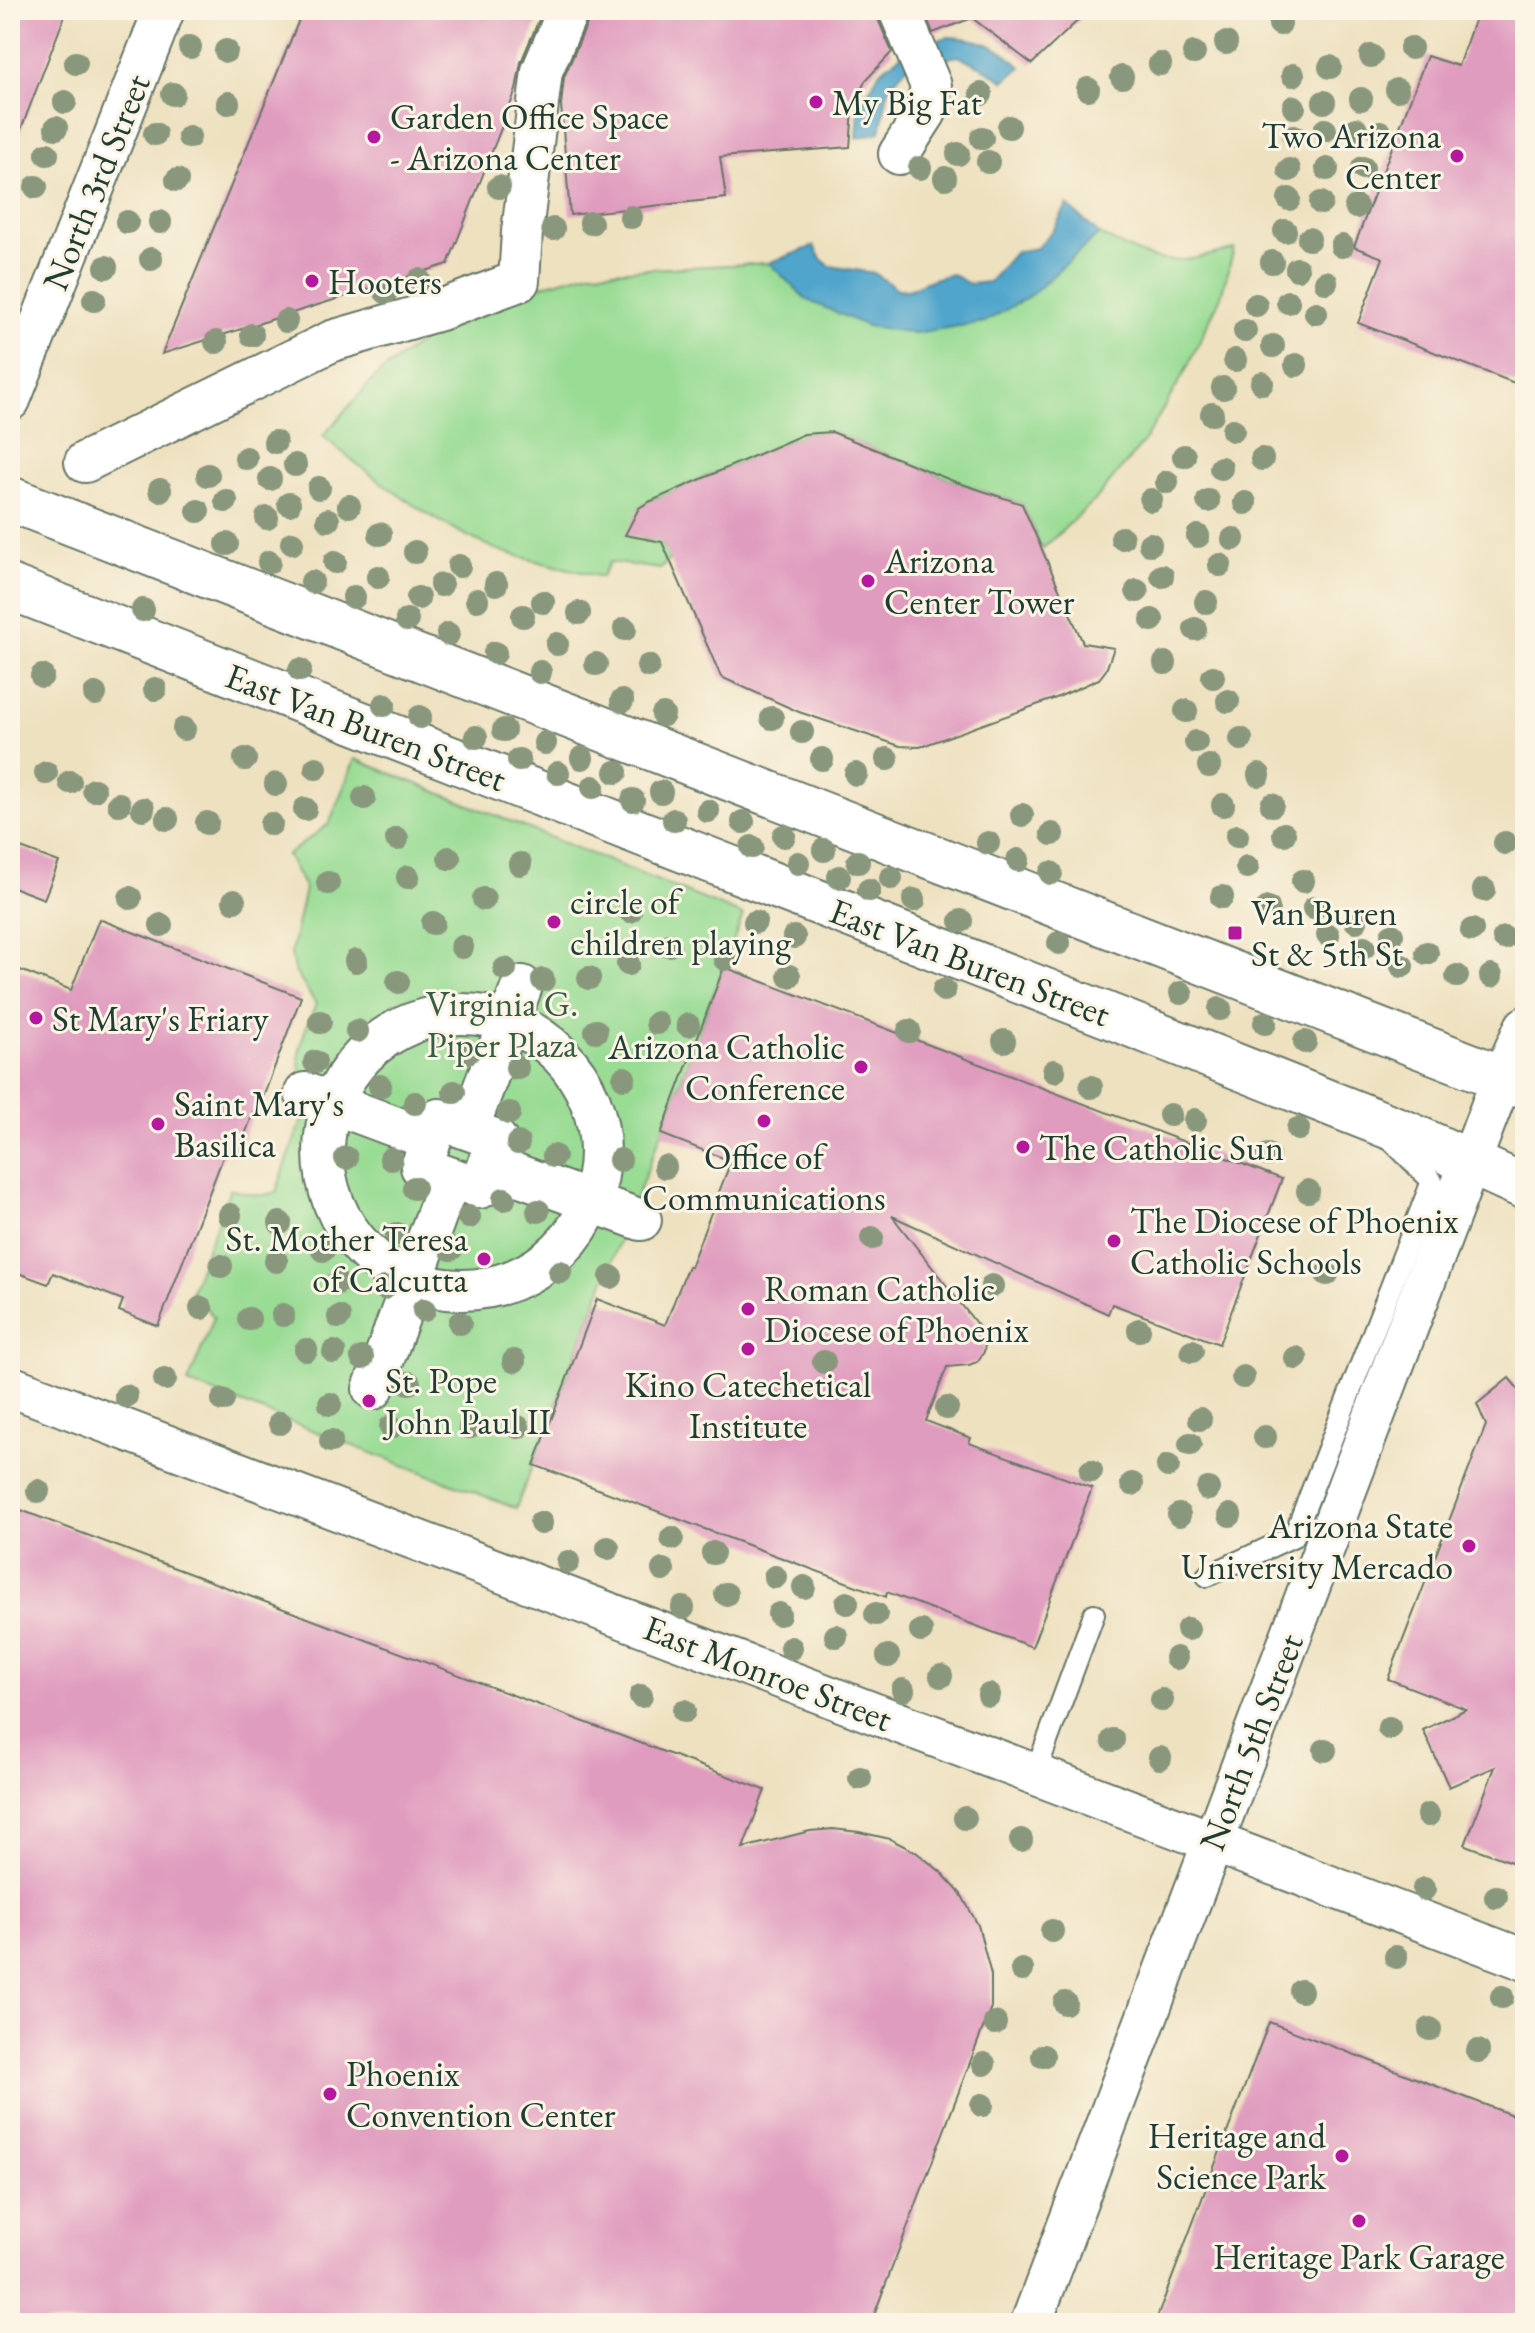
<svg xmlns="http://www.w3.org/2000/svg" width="1535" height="2333" viewBox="0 0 1535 2333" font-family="'EB Garamond',serif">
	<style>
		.green { fill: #99dc94; stroke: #5c8c64; stroke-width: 2 }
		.water { fill: #50a5cc; stroke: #387180; stroke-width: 2 }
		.building { fill: #e09cbf }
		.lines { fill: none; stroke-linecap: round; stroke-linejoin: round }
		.lane-casing { stroke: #677665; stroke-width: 24 }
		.street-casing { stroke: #677665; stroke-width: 44 }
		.primary-casing { stroke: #677665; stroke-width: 48 }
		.lane { stroke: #fff; stroke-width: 20 }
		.street { stroke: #fff; stroke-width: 40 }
		.primary { stroke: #fff; stroke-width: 44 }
		.tree { fill: #89987d }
		.poi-dot { fill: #b5179e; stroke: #fcf5e5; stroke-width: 3 }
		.labels { text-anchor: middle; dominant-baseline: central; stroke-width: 6; stroke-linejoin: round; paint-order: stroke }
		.poi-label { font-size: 36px; fill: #1f3d34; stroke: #fcf5e5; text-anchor: start }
		.street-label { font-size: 36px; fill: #1f3d34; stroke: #fcf5e5 }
		.park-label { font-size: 36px; fill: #375d47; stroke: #fcf5e5 }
	</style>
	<rect width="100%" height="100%" fill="#fcf5e5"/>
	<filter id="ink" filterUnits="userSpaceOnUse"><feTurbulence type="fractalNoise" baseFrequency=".0125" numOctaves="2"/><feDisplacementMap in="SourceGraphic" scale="16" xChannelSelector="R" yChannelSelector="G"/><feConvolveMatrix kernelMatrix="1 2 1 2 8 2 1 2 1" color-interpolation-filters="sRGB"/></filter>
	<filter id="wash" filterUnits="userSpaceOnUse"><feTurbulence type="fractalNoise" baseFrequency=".006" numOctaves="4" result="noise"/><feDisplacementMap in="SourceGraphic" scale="32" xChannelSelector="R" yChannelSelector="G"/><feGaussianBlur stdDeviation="1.8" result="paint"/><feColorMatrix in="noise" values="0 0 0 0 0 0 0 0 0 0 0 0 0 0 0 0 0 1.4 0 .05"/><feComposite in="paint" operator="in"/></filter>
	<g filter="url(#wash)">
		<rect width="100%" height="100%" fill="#eee1c0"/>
		<g class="green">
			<path d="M1099 234C1119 244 1142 257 1164 260 1188 262 1211 255 1234 249L1221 296 1185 372 1143 443 1095 500 1042 549 1022 504 953 481 831 432 804 434 649 502 639 508 636 533C643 540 650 542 660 537L670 559 660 569 610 562 601 577C568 568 524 560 493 548 430 521 375 480 323 436L376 376 447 322 526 290 590 272 769 263 807 300 1031 295Z"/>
			<path d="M355 759 743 915 661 1134 516 1508 188 1383 214 1317 191 1291 230 1189C245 1193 261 1199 276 1192L314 1086C309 1081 303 1078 301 1072 293 1051 309 1023 316 1004L294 970 291 953 305 889 287 855 329 824Z"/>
		</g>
		<g class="water">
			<path d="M949 37C979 38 999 45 1021 67L1004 81 980 66 958 56 907 67 889 87 880 132 857 138 859 109 880 71 915 45Z"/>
			<polygon points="1067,205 1099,234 1031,295 985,322 915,333 867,326 807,300 769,263 814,246 821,259 830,266 874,273 898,289 908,290 933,279 952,274 969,284 989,282 1015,252 1037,248 1054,229"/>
		</g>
		<g id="blocks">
			<g class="building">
				<polygon points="10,10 67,10 13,150 10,149"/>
				<polygon points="303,10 543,10 521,62 516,90 448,264 162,354"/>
				<polygon points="591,10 876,10 878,19 892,52 865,81 853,109 850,147 720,157 726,198 570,215 561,105 564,77 589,19"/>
				<polygon points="924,10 1089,10 1032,64 972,18 933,33"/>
				<polygon points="1478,10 1525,10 1525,387 1358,323 1383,258 1354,247 1427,56 1458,66"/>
				<polygon points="832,432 953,481 1022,504 1083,643 1114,648 1106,670 1099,679 1056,698 920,747 900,746 799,712 721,677 662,542 625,535 639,508 649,502 804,434"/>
				<polygon points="10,844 59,862 44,899 10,886"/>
				<polygon points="99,919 301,997 259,1108 256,1106 239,1150 236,1148 233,1155 225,1152 158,1326 119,1311 123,1300 53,1273 48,1284 10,1270 10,966 71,990"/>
				<polygon points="724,967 1282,1179 1219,1344 1112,1304 1108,1314 892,1216 986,1336 984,1352 977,1362 969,1365 947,1367 926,1421 971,1438 969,1443 1092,1488 1032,1647 887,1592 886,1597 534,1465 597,1299 665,1325 688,1266 690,1267 731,1161 661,1134"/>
				<polygon points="1509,1378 1525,1397 1525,1867 1465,1845 1495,1767 1449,1787 1423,1730 1466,1709 1388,1679 1486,1425 1477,1404"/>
				<polygon points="10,1506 765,1790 743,1848 810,1831 833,1829 859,1832 890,1839 916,1852 941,1872 961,1894 978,1925 991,1975 991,2007 871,2323 10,2323"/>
				<polygon points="1269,2022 1525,2120 1525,2323 1155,2323"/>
			</g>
		</g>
	</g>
	<g filter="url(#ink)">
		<use href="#blocks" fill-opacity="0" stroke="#677665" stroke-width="2"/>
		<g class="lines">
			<g class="lane-casing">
				<g id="lane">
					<polyline points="1207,1576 1294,1536 1432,1181 1393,1142"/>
					<polyline points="1035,1774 1094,1614"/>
				</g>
			</g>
			<g class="street-casing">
				<g id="street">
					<polyline points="899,10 931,86 926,112 899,154"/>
					<polyline points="10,400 164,10"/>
					<polyline points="85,462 332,341 443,309 519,281 522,232 542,71 568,10"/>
					<circle cx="462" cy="1152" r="138"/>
					<polyline points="305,1093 431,1140"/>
					<polygon points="439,1119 497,1140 480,1188 421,1167"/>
					<polyline points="468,1129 522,986"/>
					<polyline points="488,1164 641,1220"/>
					<polyline points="10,1386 1525,1960"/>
					<polyline points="373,1389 450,1178"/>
					<polyline points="1031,2323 1502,1078 1525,1027"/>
				</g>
			</g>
			<g class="primary-casing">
				<g id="primary">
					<polyline points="10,499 1525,1087"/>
					<polyline points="10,587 1107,1015 1408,1134 1525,1187"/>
				</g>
			</g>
			<use href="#lane" class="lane"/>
			<use href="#street" class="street"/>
			<use href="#primary" class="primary"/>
		</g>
		<g class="tree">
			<circle cx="1280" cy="24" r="12"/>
			<circle cx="1226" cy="43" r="12"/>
			<circle cx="190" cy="47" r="12"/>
			<circle cx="1411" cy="48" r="12"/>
			<circle cx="226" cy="51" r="12"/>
			<circle cx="1194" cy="53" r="12"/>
			<circle cx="1371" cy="56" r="12"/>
			<circle cx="76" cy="63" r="12"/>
			<circle cx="1160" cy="64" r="12"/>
			<circle cx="1330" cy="67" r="12"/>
			<circle cx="1293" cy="75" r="12"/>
			<circle cx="1122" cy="77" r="12"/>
			<circle cx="1088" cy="89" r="12"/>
			<circle cx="1397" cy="90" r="12"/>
			<circle cx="173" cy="94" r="12"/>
			<circle cx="981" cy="94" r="12"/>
			<circle cx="1361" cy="99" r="12"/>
			<circle cx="65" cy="102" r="12"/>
			<circle cx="1324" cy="102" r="12"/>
			<circle cx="228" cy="103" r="12"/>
			<circle cx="1294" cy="107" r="12"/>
			<circle cx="1009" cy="127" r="12"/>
			<circle cx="56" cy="128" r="12"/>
			<circle cx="1356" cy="129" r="12"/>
			<circle cx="1325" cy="130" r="12"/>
			<circle cx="1380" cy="132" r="12"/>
			<circle cx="155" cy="134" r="12"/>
			<circle cx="1294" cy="136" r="12"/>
			<circle cx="189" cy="137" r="12"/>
			<circle cx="982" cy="138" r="12"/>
			<circle cx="47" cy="154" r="12"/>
			<circle cx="958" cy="154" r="12"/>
			<circle cx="988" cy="162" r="12"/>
			<circle cx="920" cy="168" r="12"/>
			<circle cx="1363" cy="168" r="12"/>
			<circle cx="1327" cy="169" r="12"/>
			<circle cx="1289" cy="170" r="12"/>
			<circle cx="945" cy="178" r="12"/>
			<circle cx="177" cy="180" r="12"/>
			<circle cx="36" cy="187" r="12"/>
			<circle cx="499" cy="187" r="12"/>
			<circle cx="1289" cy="199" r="12"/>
			<circle cx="1321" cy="203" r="12"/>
			<circle cx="1356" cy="207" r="12"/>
			<circle cx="631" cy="217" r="12"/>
			<circle cx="127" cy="222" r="12"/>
			<circle cx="160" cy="222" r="12"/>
			<circle cx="591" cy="223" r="12"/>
			<circle cx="553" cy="229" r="12"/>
			<circle cx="1285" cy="231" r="12"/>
			<circle cx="1309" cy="239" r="12"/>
			<circle cx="1342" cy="246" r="12"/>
			<circle cx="151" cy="259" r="12"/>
			<circle cx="1272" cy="262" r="12"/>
			<circle cx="106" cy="267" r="12"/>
			<circle cx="1297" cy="269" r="12"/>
			<circle cx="419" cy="280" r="12"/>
			<circle cx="1326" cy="282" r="12"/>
			<circle cx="386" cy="292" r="12"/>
			<circle cx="94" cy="300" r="12"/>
			<circle cx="1288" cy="302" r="12"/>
			<circle cx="1256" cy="305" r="12"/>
			<circle cx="1316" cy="313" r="12"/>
			<circle cx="286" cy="321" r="12"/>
			<circle cx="1245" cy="331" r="12"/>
			<circle cx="252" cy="335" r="12"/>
			<circle cx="216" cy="342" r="12"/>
			<circle cx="1273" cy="346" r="12"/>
			<circle cx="1235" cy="360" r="12"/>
			<circle cx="1296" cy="365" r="12"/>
			<circle cx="1262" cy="383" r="12"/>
			<circle cx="1223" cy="388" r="12"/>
			<circle cx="1212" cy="414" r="12"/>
			<circle cx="1233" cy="430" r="12"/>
			<circle cx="275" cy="442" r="12"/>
			<circle cx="1184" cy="456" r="12"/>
			<circle cx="246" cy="458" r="12"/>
			<circle cx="1262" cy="459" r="12"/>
			<circle cx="295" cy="465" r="12"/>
			<circle cx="1221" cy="468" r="12"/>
			<circle cx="208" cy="475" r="12"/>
			<circle cx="270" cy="479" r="12"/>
			<circle cx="1167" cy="482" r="12"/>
			<circle cx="319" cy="488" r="12"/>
			<circle cx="160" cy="490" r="12"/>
			<circle cx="1151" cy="500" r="12"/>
			<circle cx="226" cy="501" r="12"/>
			<circle cx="1208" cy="501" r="12"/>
			<circle cx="1245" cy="503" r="12"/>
			<circle cx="289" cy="504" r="12"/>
			<circle cx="349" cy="506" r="12"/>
			<circle cx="198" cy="511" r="12"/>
			<circle cx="267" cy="518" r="12"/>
			<circle cx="328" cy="520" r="12"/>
			<circle cx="380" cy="534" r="12"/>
			<circle cx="1198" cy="536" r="12"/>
			<circle cx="1122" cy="538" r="12"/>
			<circle cx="1233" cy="539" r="12"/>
			<circle cx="292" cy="543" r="12"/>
			<circle cx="227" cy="544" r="12"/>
			<circle cx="1150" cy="544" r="12"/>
			<circle cx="415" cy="552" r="12"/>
			<circle cx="269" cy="562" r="12"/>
			<circle cx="335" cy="562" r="12"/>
			<circle cx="1220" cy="565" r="12"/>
			<circle cx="459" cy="566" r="12"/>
			<circle cx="1162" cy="576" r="12"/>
			<circle cx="378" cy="577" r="12"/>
			<circle cx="312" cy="582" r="12"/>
			<circle cx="496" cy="584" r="12"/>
			<circle cx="441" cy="585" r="12"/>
			<circle cx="1137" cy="591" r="12"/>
			<circle cx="354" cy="597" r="12"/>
			<circle cx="418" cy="598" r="12"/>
			<circle cx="477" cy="600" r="12"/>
			<circle cx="543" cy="602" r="12"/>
			<circle cx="1206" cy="602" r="12"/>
			<circle cx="143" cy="610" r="12"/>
			<circle cx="579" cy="613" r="12"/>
			<circle cx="523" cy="616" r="12"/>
			<circle cx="407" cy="620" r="12"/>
			<circle cx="1152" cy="620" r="12"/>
			<circle cx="625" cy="629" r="12"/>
			<circle cx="1195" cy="629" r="12"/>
			<circle cx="448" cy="634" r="12"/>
			<circle cx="557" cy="644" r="12"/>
			<circle cx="495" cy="653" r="12"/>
			<circle cx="1165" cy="663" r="12"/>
			<circle cx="596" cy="664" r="12"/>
			<circle cx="648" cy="666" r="12"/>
			<circle cx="300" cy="670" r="12"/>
			<circle cx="540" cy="672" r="12"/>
			<circle cx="42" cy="676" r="12"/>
			<circle cx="1213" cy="677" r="12"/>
			<circle cx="155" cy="689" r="12"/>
			<circle cx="95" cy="694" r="12"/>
			<circle cx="622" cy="701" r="12"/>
			<circle cx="1228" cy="701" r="12"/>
			<circle cx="384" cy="705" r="12"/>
			<circle cx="1186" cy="711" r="12"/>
			<circle cx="663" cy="715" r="12"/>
			<circle cx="420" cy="717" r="12"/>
			<circle cx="772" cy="718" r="12"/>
			<circle cx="184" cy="729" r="12"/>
			<circle cx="504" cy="730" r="12"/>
			<circle cx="802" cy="732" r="12"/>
			<circle cx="476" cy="737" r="12"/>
			<circle cx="1241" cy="739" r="12"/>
			<circle cx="1196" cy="742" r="12"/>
			<circle cx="545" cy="743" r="12"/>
			<circle cx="582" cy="758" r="12"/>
			<circle cx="245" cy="759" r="12"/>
			<circle cx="822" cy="759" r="12"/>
			<circle cx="887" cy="759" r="12"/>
			<circle cx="519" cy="760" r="12"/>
			<circle cx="1209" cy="766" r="12"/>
			<circle cx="316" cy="768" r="12"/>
			<circle cx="616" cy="772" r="12"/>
			<circle cx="46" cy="773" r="12"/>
			<circle cx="558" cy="773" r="12"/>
			<circle cx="856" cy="774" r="12"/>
			<circle cx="1259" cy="775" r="12"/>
			<circle cx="70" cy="782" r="12"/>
			<circle cx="276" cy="784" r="12"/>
			<circle cx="593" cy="787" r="12"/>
			<circle cx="94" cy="790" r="12"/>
			<circle cx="661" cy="792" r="12"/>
			<circle cx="364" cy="798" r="12"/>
			<circle cx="633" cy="800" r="12"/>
			<circle cx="119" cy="804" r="12"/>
			<circle cx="1223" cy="805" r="12"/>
			<circle cx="1272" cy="805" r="12"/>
			<circle cx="143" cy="809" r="12"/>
			<circle cx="305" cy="809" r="12"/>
			<circle cx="708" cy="811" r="12"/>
			<circle cx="1022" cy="815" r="12"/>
			<circle cx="167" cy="819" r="12"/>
			<circle cx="674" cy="820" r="12"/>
			<circle cx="743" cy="822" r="12"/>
			<circle cx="207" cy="823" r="12"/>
			<circle cx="271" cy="824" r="12"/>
			<circle cx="1052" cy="834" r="12"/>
			<circle cx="1284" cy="834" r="12"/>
			<circle cx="784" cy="836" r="12"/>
			<circle cx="1237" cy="836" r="12"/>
			<circle cx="397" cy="839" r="12"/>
			<circle cx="988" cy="843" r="12"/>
			<circle cx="1505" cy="843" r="12"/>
			<circle cx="752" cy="847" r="12"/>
			<circle cx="824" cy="850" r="12"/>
			<circle cx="449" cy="858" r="12"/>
			<circle cx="1018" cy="860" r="12"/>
			<circle cx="858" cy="862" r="12"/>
			<circle cx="798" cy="863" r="12"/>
			<circle cx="520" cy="864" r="12"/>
			<circle cx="1247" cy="867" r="12"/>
			<circle cx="1051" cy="873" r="12"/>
			<circle cx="408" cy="877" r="12"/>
			<circle cx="839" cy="877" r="12"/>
			<circle cx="891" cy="878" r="12"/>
			<circle cx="1303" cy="881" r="12"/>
			<circle cx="328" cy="883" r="12"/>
			<circle cx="869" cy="890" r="12"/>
			<circle cx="1484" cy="890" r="12"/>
			<circle cx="1222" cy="897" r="12"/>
			<circle cx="130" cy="898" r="12"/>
			<circle cx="484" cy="899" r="12"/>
			<circle cx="914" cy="900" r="12"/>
			<circle cx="234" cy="901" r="12"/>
			<circle cx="1268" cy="908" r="12"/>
			<circle cx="1314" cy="908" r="12"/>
			<circle cx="630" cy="911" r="12"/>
			<circle cx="961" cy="921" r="12"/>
			<circle cx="1356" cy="921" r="12"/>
			<circle cx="755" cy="922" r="12"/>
			<circle cx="433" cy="923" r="12"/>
			<circle cx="161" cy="925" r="12"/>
			<circle cx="1472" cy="930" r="12"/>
			<circle cx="1328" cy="935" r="12"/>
			<circle cx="1392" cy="935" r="12"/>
			<circle cx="794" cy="937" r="12"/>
			<circle cx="1504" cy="938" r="12"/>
			<circle cx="1059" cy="943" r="12"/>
			<circle cx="669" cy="945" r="12"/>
			<circle cx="462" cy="947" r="12"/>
			<circle cx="1364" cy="947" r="12"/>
			<circle cx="1427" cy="953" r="12"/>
			<circle cx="725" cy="959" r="12"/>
			<circle cx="356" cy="961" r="12"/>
			<circle cx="628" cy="964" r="12"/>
			<circle cx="1402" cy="966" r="12"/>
			<circle cx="505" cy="969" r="12"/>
			<circle cx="789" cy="976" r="12"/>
			<circle cx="1457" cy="976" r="12"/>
			<circle cx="1491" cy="976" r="12"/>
			<circle cx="589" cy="978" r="12"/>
			<circle cx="543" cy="980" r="12"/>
			<circle cx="398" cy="982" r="12"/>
			<circle cx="944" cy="990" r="12"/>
			<circle cx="1181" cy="993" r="12"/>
			<circle cx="1220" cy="1009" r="12"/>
			<circle cx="320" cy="1022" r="12"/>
			<circle cx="657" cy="1023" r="12"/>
			<circle cx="1265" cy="1023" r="12"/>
			<circle cx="688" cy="1025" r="12"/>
			<circle cx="357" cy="1031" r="12"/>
			<circle cx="596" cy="1031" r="12"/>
			<circle cx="909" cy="1031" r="12"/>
			<circle cx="1004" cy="1041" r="12"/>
			<circle cx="1305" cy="1042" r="12"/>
			<circle cx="468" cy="1052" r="12"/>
			<circle cx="315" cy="1062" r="12"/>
			<circle cx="517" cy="1068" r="12"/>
			<circle cx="1054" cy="1071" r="12"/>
			<circle cx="624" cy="1078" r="12"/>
			<circle cx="380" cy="1086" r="12"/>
			<circle cx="1091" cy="1087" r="12"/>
			<circle cx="454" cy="1092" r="12"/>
			<circle cx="415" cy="1103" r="12"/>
			<circle cx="509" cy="1113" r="12"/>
			<circle cx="1170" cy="1115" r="12"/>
			<circle cx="1195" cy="1120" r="12"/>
			<circle cx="1298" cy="1129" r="12"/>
			<circle cx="518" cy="1143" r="12"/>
			<circle cx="1268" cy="1155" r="12"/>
			<circle cx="554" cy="1156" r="12"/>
			<circle cx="346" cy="1158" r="12"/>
			<circle cx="391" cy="1159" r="12"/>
			<circle cx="620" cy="1160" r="12"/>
			<circle cx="665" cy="1167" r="12"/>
			<circle cx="414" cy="1188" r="12"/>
			<circle cx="1308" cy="1191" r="12"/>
			<circle cx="504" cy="1199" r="12"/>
			<circle cx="538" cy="1211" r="12"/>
			<circle cx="230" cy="1215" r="12"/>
			<circle cx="469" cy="1217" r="12"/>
			<circle cx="280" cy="1223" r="12"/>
			<circle cx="397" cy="1234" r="12"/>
			<circle cx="872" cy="1238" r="12"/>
			<circle cx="451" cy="1249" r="12"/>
			<circle cx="323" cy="1250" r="12"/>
			<circle cx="276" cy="1261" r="12"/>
			<circle cx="221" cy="1266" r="12"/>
			<circle cx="560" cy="1272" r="12"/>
			<circle cx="1327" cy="1274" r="12"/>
			<circle cx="611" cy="1277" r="12"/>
			<circle cx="337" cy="1283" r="12"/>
			<circle cx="992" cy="1286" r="12"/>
			<circle cx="384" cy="1288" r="12"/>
			<circle cx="201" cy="1308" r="12"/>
			<circle cx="424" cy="1310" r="12"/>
			<circle cx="283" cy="1315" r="12"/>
			<circle cx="339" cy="1317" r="12"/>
			<circle cx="249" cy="1319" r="12"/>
			<circle cx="460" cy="1323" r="12"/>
			<circle cx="1139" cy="1330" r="12"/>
			<circle cx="306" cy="1350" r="12"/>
			<circle cx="1192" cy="1351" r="12"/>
			<circle cx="334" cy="1352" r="12"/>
			<circle cx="362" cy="1358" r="12"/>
			<circle cx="1296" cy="1358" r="12"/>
			<circle cx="514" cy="1361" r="12"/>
			<circle cx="824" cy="1362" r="12"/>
			<circle cx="1243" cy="1377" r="12"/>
			<circle cx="165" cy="1379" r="12"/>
			<circle cx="409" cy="1383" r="12"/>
			<circle cx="126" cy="1396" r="12"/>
			<circle cx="223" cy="1400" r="12"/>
			<circle cx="330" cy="1404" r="12"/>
			<circle cx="947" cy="1408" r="12"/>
			<circle cx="1200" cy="1419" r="12"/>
			<circle cx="280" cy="1423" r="12"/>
			<circle cx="391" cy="1427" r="12"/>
			<circle cx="470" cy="1427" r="12"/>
			<circle cx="518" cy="1427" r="12"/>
			<circle cx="1265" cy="1437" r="12"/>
			<circle cx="331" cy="1441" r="12"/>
			<circle cx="1190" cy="1444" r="12"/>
			<circle cx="1168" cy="1466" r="12"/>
			<circle cx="1091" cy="1471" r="12"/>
			<circle cx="1132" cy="1484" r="12"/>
			<circle cx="1208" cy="1489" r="12"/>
			<circle cx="38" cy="1491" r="12"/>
			<circle cx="1179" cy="1515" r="12"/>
			<circle cx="1230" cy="1515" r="12"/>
			<circle cx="541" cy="1523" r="12"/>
			<circle cx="672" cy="1538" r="12"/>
			<circle cx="608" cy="1548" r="12"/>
			<circle cx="713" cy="1553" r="12"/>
			<circle cx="568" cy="1562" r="12"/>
			<circle cx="663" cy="1570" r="12"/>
			<circle cx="775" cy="1577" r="12"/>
			<circle cx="804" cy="1587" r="12"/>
			<circle cx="726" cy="1594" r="12"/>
			<circle cx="847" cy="1603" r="12"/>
			<circle cx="683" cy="1608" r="12"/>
			<circle cx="779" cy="1614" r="12"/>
			<circle cx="876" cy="1614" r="12"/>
			<circle cx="1188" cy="1629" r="12"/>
			<circle cx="921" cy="1631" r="12"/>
			<circle cx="836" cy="1636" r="12"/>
			<circle cx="791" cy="1648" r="12"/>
			<circle cx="888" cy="1656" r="12"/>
			<circle cx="1176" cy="1658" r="12"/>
			<circle cx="941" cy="1676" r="12"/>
			<circle cx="903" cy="1690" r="12"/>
			<circle cx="989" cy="1695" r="12"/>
			<circle cx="641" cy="1696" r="12"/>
			<circle cx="1162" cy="1700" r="12"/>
			<circle cx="684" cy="1711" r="12"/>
			<circle cx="1389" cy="1728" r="12"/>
			<circle cx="1113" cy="1740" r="12"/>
			<circle cx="1325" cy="1750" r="12"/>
			<circle cx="1160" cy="1758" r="12"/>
			<circle cx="860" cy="1778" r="12"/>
			<circle cx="1428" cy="1815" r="12"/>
			<circle cx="965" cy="1818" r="12"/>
			<circle cx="1021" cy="1840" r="12"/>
			<circle cx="1424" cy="1889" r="12"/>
			<circle cx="1496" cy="1897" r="12"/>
			<circle cx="1052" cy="1931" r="12"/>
			<circle cx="1396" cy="1957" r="12"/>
			<circle cx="1022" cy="1970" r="12"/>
			<circle cx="1301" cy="1991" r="12"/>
			<circle cx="1502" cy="1997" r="12"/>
			<circle cx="1065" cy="2003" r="12"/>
			<circle cx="995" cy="2023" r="12"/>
			<circle cx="1430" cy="2029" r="12"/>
			<circle cx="1478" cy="2051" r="12"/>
			<circle cx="1043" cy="2056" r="12"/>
			<circle cx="984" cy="2064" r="12"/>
			<circle cx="982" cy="2105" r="12"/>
		</g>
	</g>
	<g class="poi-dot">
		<circle cx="816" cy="102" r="8"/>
		<circle cx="374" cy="137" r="8"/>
		<circle cx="1457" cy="156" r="8"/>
		<circle cx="312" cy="281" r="8"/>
		<circle cx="868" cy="581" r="8"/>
		<circle cx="554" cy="922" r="8"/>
		<rect x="1227" y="925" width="16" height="16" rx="4"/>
		<circle cx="36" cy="1018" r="8"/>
		<circle cx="861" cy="1067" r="8"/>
		<circle cx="764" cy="1121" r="8"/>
		<circle cx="158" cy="1124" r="8"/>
		<circle cx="1023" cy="1147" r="8"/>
		<circle cx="1114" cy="1241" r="8"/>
		<circle cx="484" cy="1259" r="8"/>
		<circle cx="748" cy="1309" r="8"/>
		<circle cx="748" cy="1349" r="8"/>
		<circle cx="369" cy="1401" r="8"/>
		<circle cx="1469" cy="1546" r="8"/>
		<circle cx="330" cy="2094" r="8"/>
		<circle cx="1342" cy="2156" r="8"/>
		<circle cx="1359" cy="2221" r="8"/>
	</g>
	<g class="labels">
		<g class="poi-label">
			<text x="832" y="102">My Big Fat</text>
			<text x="390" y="116">Garden Office Space<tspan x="390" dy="41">- Arizona Center</tspan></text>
			<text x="1441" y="135" text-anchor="end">Two Arizona<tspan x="1441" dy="41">Center</tspan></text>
			<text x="328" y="281">Hooters</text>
			<text x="884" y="560">Arizona<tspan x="884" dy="41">Center Tower</tspan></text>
			<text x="570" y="901">circle of<tspan x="570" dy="41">children playing</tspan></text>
			<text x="1251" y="912">Van Buren<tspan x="1251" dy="41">St &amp; 5th St</tspan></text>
			<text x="52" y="1018">St Mary's Friary</text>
			<text x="845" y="1046" text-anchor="end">Arizona Catholic<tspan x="845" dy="41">Conference</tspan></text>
			<text x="174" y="1103">Saint Mary's<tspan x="174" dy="41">Basilica</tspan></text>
			<text x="1039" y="1147">The Catholic Sun</text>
			<text x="764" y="1156" text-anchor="middle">Office of<tspan x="764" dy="41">Communications</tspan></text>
			<text x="1130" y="1220">The Diocese of Phoenix<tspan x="1130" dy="41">Catholic Schools</tspan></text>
			<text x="468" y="1238" text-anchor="end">St. Mother Teresa<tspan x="468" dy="41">of Calcutta</tspan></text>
			<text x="764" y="1288">Roman Catholic<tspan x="764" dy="41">Diocese of Phoenix</tspan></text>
			<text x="385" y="1380">St. Pope<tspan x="385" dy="41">John Paul II</tspan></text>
			<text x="748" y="1384" text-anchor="middle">Kino Catechetical<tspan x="748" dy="41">Institute</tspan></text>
			<text x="1453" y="1525" text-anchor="end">Arizona State<tspan x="1453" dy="41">University Mercado</tspan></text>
			<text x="346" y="2073">Phoenix<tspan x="346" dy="41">Convention Center</tspan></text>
			<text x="1326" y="2135" text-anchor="end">Heritage and<tspan x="1326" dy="41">Science Park</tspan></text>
			<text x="1359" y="2256" text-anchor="middle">Heritage Park Garage</text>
		</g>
		<g class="street-label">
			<text transform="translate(96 182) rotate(-68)">North 3rd Street</text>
			<text transform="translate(366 727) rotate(21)">East Van Buren Street</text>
			<text transform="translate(970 962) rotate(21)">East Van Buren Street</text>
			<text transform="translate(768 1673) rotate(21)">East Monroe Street</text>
			<text transform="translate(1251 1742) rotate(-69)">North 5th Street</text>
		</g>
		<g class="park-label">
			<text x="502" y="1003">Virginia G.<tspan x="502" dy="41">Piper Plaza</tspan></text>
		</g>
	</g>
	<rect width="1535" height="2333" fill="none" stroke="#fcf5e5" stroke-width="40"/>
</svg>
